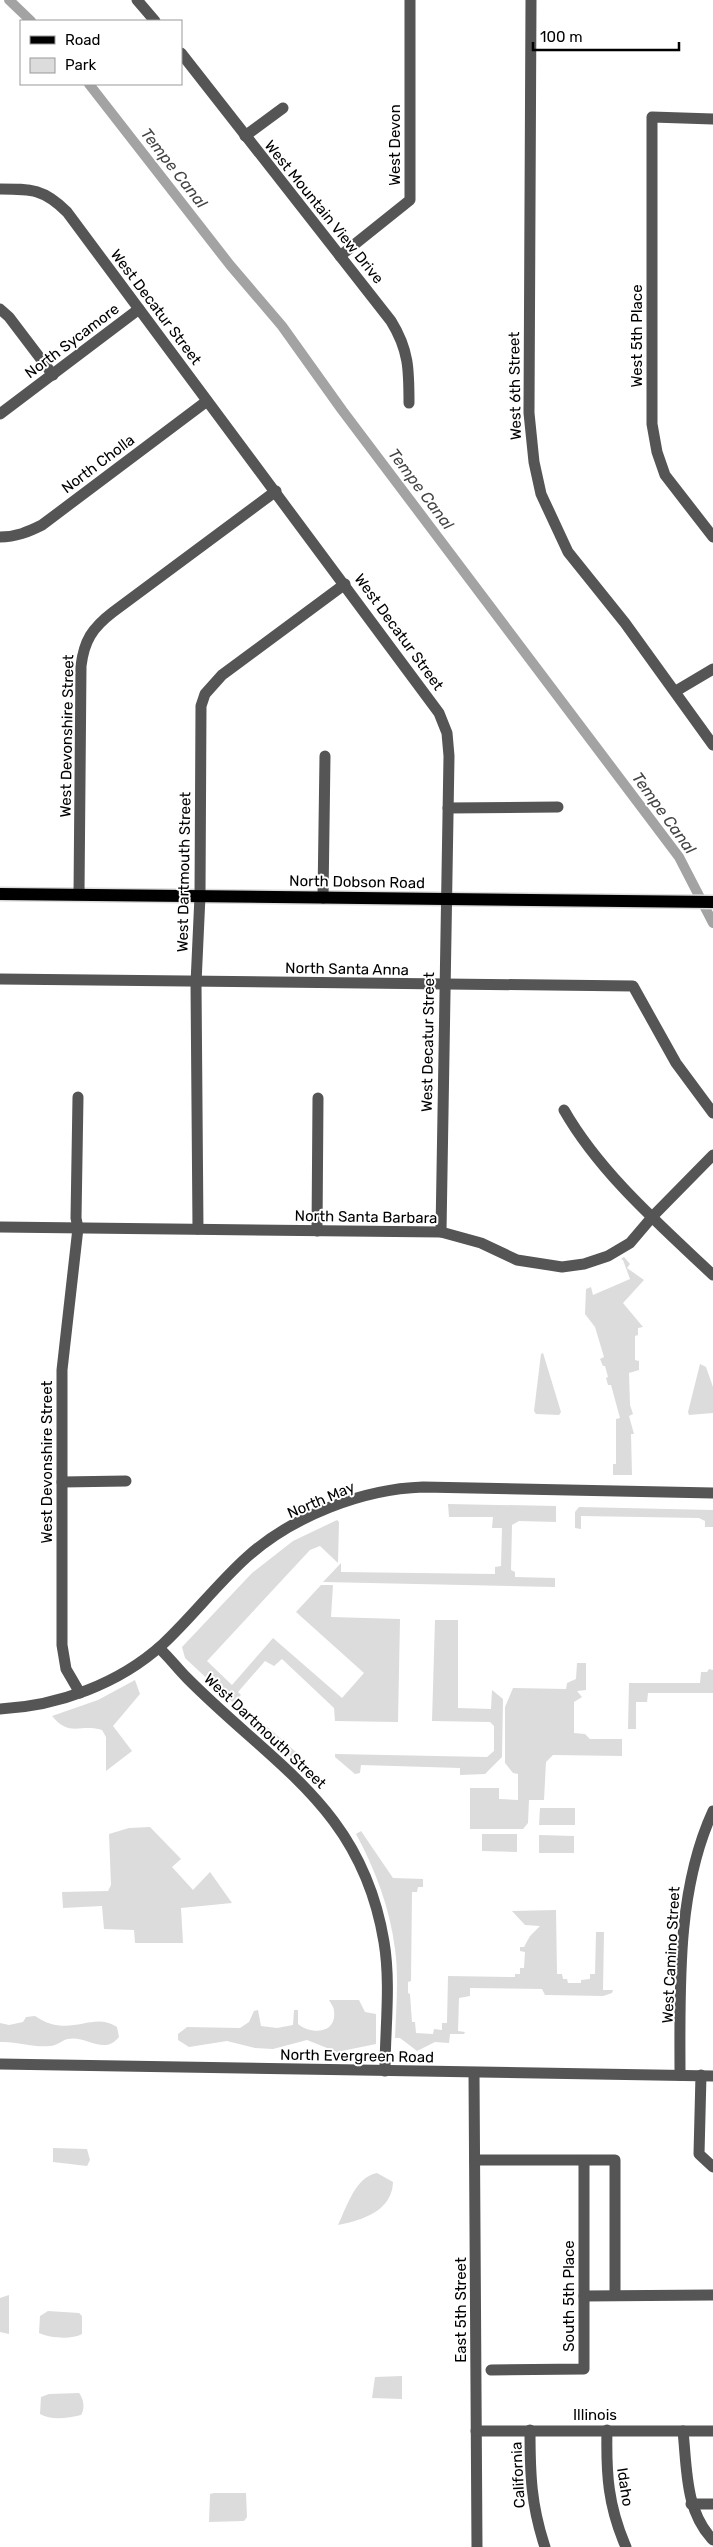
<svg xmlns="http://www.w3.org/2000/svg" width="713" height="2547" viewBox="0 0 713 2547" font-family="Rubik,sans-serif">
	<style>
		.green { fill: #dcdcdc }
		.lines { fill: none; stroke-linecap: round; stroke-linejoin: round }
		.canal { stroke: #a3a3a3; stroke-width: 10 }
		.major-casing { stroke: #dbdbdb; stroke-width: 15 }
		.minor { stroke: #555; stroke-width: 11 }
		.major { stroke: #000; stroke-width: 12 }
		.labels { text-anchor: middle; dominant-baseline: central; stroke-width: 4; stroke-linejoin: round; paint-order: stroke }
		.street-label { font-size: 15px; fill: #000; stroke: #fff }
		.water-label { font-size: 16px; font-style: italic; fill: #444; stroke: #fff }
	</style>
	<rect width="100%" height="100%" fill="#fff"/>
	<g class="green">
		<polygon points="624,1257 630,1264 627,1268 644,1280 623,1303 643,1327 638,1328 638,1335 635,1336 635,1360 639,1361 639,1370 629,1373 630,1405 633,1414 629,1416 634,1434 631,1434 632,1475 613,1475 613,1464 616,1464 616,1419 620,1418 611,1385 608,1385 606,1378 608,1377 605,1366 603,1366 600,1359 604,1357 595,1327 585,1314 586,1289 591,1287 593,1295 630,1279 623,1260 621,1259"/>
		<polygon points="543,1353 561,1412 559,1415 536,1414 534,1411 541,1354"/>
		<polygon points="700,1364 706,1367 713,1387 713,1413 689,1415 688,1412"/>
		<polygon points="448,1504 556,1506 556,1522 519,1521 512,1525 511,1570 515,1572 515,1577 555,1578 555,1587 323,1582 341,1563 341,1572 495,1574 495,1567 501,1566 502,1528 492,1528 493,1517 449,1517"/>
		<polygon points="579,1507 713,1510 713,1527 705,1527 705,1521 699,1518 581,1516 581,1529 575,1528 575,1512"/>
		<polygon points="337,1520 339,1522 338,1563 320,1546 310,1550 207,1661 232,1685 273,1638 342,1698 364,1673 296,1612 321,1585 333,1585 331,1617 400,1619 398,1722 335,1721 334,1708 282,1659 274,1666 265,1661 238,1692 241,1695 239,1697 241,1704 296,1752 295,1755 305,1765 303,1768 185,1658 182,1647 252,1573 293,1541"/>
		<polygon points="435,1620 458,1620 458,1708 491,1709 492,1690 503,1699 502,1757 485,1774 460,1775 460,1768 361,1765 360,1773 355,1774 335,1757 335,1754 487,1757 494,1751 494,1726 490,1722 432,1721"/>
		<polygon points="577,1663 586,1663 586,1690 577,1691 582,1697 574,1702 574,1733 585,1734 590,1739 622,1739 622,1756 553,1755 546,1762 544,1800 529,1800 528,1823 523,1829 470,1829 470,1788 499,1788 499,1799 518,1800 518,1774 513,1773 505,1763 505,1707 513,1688 566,1689 567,1683 576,1679"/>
		<polygon points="709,1669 713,1670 713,1693 648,1693 647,1702 636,1702 636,1729 628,1729 629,1683 700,1683 701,1672 707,1672"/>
		<path d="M135 1680 140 1694 113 1726 132 1751 106 1771V1737L102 1730C81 1723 70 1738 52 1716L98 1700Z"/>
		<polygon points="540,1808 575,1808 575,1825 539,1825"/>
		<polygon points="150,1827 181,1859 172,1867 193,1890 210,1872 232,1903 181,1908 183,1943 135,1943 134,1930 104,1929 102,1906 63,1908 62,1892 108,1891 111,1885 109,1834 129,1828"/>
		<path d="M361 1831 393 1878 423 1879V1887H418L417 1892H412L411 1981 408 1982V1993L410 1994 412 2022H415L416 2033 433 2034 434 2029 442 2030V2023H447L448 1976 515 1977V1974H520V1968H524L525 1952 520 1951V1947H524L530 1936 540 1926 525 1925 512 1911 556 1910 557 1974H562L563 1979H567L568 1983H581V1980L590 1979V1974H595L596 1932H604L603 1990H613L612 1993 603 1996 548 1995H545L542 1989 470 1988V1996L459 1998 458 2031 465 2032 464 2034H450L449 2043 435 2042 417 2051 400 2038H395C396 2009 399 1978 395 1949 390 1908 375 1869 356 1834Z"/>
		<polygon points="482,1834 517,1834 517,1852 482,1851"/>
		<polygon points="539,1835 574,1836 574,1853 539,1853"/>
		<path d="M329 2000H359L365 2012 376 2014V2044L337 2052 307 2040 273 2049 255 2048 227 2041 189 2047 178 2040V2034L187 2027 240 2028 249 2022 254 2011 258 2010 261 2026 277 2028 293 2025 294 2010H298V2024C311 2035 337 2034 334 2011 334 2007 331 2004 329 2000Z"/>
		<path d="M35 2016C70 2040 92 2010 117 2027L119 2037C104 2056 86 2035 68 2039 62 2040 57 2046 50 2046 34 2048 17 2041 0 2042V2023L9 2025 23 2022 26 2017Z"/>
		<polygon points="53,2148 87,2149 90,2160 87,2166 53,2162"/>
		<path d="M377 2173 393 2182C392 2211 363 2220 338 2225 347 2207 355 2177 377 2173Z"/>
		<polygon points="9,2295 9,2334 0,2332 0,2298"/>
		<path d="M48 2311 79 2313 82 2316V2334C71 2340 50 2338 39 2333L40 2316Z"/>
		<polygon points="402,2376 402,2399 372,2398 375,2377"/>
		<path d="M79 2393C84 2399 85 2409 81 2415 68 2418 52 2421 40 2414L41 2397 49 2394Z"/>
		<polygon points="214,2493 246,2493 247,2517 244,2521 209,2522 210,2494"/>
	</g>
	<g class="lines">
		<g class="canal">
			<polyline points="9,0 31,21"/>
			<polyline points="89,84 230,265 282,326 342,410 679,857 713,923"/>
		</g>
		<g class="major-casing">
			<polyline id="major" points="0,894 713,902"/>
		</g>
		<g class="minor">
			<polyline points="137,0 155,21"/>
			<polyline points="531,0 529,413 534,462 541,494 568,552 625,623 713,745"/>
			<path d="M181 53 391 321C409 350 409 370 409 403"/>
			<polyline points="713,119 652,117 652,424 657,452 665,475 713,537"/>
			<polyline points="245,136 283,108"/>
			<path d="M0 189C32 189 44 189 67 212L439 713 447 733 449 756 441 1232"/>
			<polyline points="340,256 410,200 410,0"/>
			<polyline points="0,309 9,317 53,375"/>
			<polyline points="0,414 139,309"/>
			<path d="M0 537C16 537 28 532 42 525L207 401"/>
			<polyline points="676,691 713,669"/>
			<polyline points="448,808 558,807"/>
			<path d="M79 894 81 666C84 641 92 628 113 612L276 491"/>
			<polyline points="323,898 325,756"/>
			<polyline points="0,979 633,986 676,1063 713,1113"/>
			<polyline points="78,1097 76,1218 78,1228 62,1370 62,1645 66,1669 80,1693"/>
			<path d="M564 1110C600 1173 660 1225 713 1275"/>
			<polyline points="0,1227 441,1232 481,1243 517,1260 562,1267 584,1264 608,1256 630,1243 653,1216 713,1155"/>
			<polyline points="198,1229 196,983 200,896 201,706 205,694 222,675 345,584"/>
			<polyline points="317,1231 318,1098"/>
			<polyline points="62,1482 126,1481"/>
			<path d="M159 1648C169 1657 177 1668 187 1678 274 1766 362 1808 384 1942 391 1984 385 2029 385 2071"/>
			<path d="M0 1709C58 1706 119 1684 163 1644 192 1617 217 1584 247 1557 293 1516 362 1489 423 1487L713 1493"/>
			<polyline points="0,2064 713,2076"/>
			<polyline points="474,2073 477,2547"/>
			<path d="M680 2075C680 1988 676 1891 713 1811"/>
			<polyline points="701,2075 699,2154 713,2167"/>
			<polyline points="475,2160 615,2160 615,2295"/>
			<polyline points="584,2296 713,2295"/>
			<polyline points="491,2370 584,2369 584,2161"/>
			<path d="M530 2430C530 2474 531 2505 545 2547"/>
			<path d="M607 2430C606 2474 608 2506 626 2547"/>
			<polyline points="476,2431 713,2431"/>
			<path d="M683 2431C687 2469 685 2511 713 2540"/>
			<polyline points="691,2504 713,2504"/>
		</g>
		<use href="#major" class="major"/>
	</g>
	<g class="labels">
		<g class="street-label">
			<text transform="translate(395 145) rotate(-90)">West Devon</text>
			<text transform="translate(324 212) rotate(51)">West Mountain View Drive</text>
			<text transform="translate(156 307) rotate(53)">West Decatur Street</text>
			<text transform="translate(637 336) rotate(-90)">West 5th Place</text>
			<text transform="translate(72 341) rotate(-37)">North Sycamore</text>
			<text transform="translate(515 386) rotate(-91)">West 6th Street</text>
			<text transform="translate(98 464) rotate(-37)">North Cholla</text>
			<text transform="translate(399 632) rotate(54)">West Decatur Street</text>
			<text transform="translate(67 736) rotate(-89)">West Devonshire Street</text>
			<text transform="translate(184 872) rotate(-89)">West Dartmouth Street</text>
			<text transform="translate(357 882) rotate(1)">North Dobson Road</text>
			<text transform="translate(347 969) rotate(1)">North Santa Anna</text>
			<text transform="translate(428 1042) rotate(-89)">West Decatur Street</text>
			<text transform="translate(366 1217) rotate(1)">North Santa Barbara</text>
			<text transform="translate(47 1462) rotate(-90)">West Devonshire Street</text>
			<text transform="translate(321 1500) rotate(-23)">North May</text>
			<text transform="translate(265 1731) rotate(43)">West Dartmouth Street</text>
			<text transform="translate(671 1955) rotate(-87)">West Camino Street</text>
			<text transform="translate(357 2056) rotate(1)">North Evergreen Road</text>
			<text transform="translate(569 2296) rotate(-90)">South 5th Place</text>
			<text transform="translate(461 2310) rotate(-90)">East 5th Street</text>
			<text x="595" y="2415">Illinois</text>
			<text transform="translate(518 2475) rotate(-93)">California</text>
			<text transform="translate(625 2487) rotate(81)">Idaho</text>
		</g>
		<g class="water-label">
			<text transform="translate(174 168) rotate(52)">Tempe Canal</text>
			<text transform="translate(421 489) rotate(53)">Tempe Canal</text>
			<text transform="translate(664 813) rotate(54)">Tempe Canal</text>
		</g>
	</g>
	<rect x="20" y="20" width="162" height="65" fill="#ffffff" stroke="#999999"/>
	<rect x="30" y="36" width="25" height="8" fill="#000000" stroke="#999999"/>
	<text x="65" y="45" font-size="15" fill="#000000">Road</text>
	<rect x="30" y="58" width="25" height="15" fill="#dcdcdc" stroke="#999999"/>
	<text x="65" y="70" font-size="15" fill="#000000">Park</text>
	<path d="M533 42v8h146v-8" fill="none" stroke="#000000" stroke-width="2.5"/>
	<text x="540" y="42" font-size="15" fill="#000000" stroke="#ffffff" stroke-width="4" paint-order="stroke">100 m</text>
</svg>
